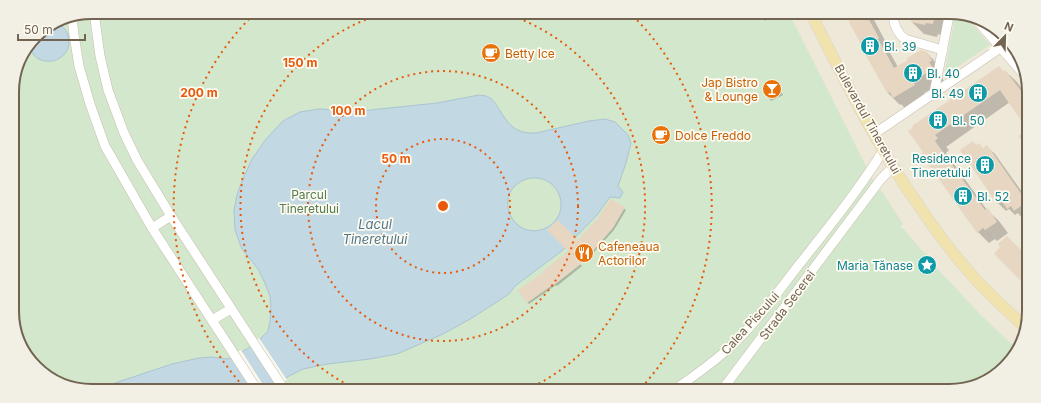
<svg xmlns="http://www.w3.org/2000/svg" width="1041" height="403" viewBox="0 0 1041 403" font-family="Inter,sans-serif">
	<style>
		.residential { fill: #eee8d8 }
		.green { fill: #d2e7cb }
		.water { fill: #c2d8e2; stroke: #aac5d2; fill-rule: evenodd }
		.pier { fill: #faf7ec }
		.shadow { fill: #0003 }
		.building { fill: #e7d7c2 }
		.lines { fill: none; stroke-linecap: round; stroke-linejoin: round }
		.minor-casing { stroke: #c9bfaf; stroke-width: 10 }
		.major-casing { stroke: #d8d3ce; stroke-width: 12 }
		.minor { stroke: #fff; stroke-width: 9 }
		.major { stroke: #f0e3ad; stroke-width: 11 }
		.ring { fill: none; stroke: #e8590c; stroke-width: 2; stroke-dasharray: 2 4 }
		.labels { text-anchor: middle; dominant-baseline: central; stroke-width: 3.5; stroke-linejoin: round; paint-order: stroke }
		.culture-label { font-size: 12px; fill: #0d838f; stroke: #fdfbf2; text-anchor: start }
		.food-label { font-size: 12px; fill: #c56008; stroke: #fdfbf2; text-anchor: start }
		.street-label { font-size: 12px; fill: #736351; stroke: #fdfbf2 }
		.park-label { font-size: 12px; fill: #547c4e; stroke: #fdfbf2 }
		.water-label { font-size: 13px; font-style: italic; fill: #51768a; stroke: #fdfbf2 }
		.rim { fill: none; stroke: #736351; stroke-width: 2 }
		.centre { fill: #e8590c; stroke: #fdfbf2; stroke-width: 2 }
		.ring-label { font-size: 12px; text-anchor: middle; font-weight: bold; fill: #e8590c; stroke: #fdfbf2; stroke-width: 3.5; stroke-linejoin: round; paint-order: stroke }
	</style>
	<rect width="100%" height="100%" fill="#faf7ec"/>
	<polygon class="residential" points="790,15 975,16 1012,43 1028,81 1025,337 1016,348 980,314 946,279 916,245 899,223 885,204 841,118"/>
	<g class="green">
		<polygon points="92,12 790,15 878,190 881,190 903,224 901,226 925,254 925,252 934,263 933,264 980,314 1016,348 998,375 954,391 66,387 32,364 13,326 12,87 20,56 39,32 62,18"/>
		<polygon points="955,16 965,16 990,45 944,76"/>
	</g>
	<g class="water">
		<path d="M55 22C61 24 66 29 68 35 76 61 37 73 29 46L39 32Z"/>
		<path d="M479 95C482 96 486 95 488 97 492 98 495 103 497 106 508 123 513 134 536 133L589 121 605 119 615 122 628 135 631 143 626 163 618 186 623 192 620 198 610 197 597 215 563 250 515 286 509 294 472 318 443 334 397 354 370 359 327 364 303 369 289 376 271 388 103 387 172 364 199 358 211 357 228 359 247 349 260 339 268 331 270 321 271 308 270 296 264 281 258 269 242 249 235 230 234 210 237 195 242 181 252 159 266 139 283 121 300 112 319 109 335 110 351 112 437 103ZM532 178C535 178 539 178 542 179 556 183 564 198 560 212 558 219 552 225 546 228 513 243 491 194 524 180 526 179 530 178 532 178Z"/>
	</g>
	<g class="pier">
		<polygon points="259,338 287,380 277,386 250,345"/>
		<polygon points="241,350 265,388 252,388 231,355"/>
	</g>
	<g class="shadow">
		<polygon points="761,15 773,15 765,21"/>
		<polygon points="847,16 872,16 890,50 889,51 898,67 926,52 938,65 943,73 941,74 944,82 924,93 926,97 906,109 901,104 900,105 888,93 865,53 867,52"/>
		<polygon points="913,16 948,16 945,36 938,34 937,37 924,34 912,22"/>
		<polygon points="1005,71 1017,82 1028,98 1028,128 1010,102 946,147 949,150 946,153 987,210 999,221 1008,233 997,241 995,239 989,243 978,232 910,132"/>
		<polygon points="776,81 778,84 783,95 771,101 769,98"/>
		<polygon points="976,146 984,149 987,147 995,154 1027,199 1026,214 1022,218 1018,213 1015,215 1009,209 1006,211 998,203 961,151"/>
		<polygon points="611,200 626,210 614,230 594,252 586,245 574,256 582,266 557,286 556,285 529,304 527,302 545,272 569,251 600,218"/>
	</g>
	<g class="building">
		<polygon points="846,16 867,16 879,38 878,39 894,68 908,60 907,58 921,50 927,52 932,61 929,62 933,68 932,70 913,81 915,85 893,98 890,92 887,93 864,52 865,52 849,22 850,22"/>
		<polygon points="911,16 935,16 933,24 926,23 925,25 911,22"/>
		<polygon points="999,66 1003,71 1005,70 1028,100 1027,147 1018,136 1027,129 1000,90 935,135 938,138 935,141 957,172 985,210 988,208 997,222 985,230 983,228 977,233 921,154 923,152 908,131 913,128 912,126"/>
		<polygon points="776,80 782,93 768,99 762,86"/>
		<polygon points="973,141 976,145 979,143 983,148 987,145 1027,202 1014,211 1011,206 1007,209 1002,201 997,204 960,150"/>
		<polygon points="610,199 625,207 613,228 592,252 584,244 573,254 581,264 554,285 554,284 527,303 518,290 544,272 543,271 568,251 547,230 558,220 578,240 599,217"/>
		<polygon points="1007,236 1026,255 1025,285 994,254 1000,247 998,244"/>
	</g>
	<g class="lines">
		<g class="minor-casing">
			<g id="minor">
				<polyline points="94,12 100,56 108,90 124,133 137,160 171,216 283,388"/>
				<polyline points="72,16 74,35 79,66 90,104 105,146 152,228 256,388"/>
				<path d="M893 16C894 25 898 34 905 39L943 50"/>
				<polyline points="973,16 1027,78"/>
				<polyline points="934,93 949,16"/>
				<polyline points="874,134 1000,48"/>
				<polyline points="152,228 171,216"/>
				<polyline points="212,320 231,309"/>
				<path d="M674 390C693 377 711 364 728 349 755 325 776 294 798 266 828 228 858 191 883 151"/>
				<polyline points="722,390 881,179 893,167"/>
			</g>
		</g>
		<g class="major-casing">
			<path id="major" d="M812 16C845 80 877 147 919 206 937 233 957 259 979 283 994 298 1009 313 1025 327"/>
		</g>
		<use href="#minor" class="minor"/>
		<use href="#major" class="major"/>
	</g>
	<g class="ring">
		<circle cx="443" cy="206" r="67"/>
		<circle cx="443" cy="206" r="135"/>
		<path d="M354 388A202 202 0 0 1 381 14M507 14A202 202 0 0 1 530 388"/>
		<path d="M243 386A269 269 0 0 1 254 14M633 16A269 269 0 0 1 641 388"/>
	</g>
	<defs>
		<g id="building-disc" transform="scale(1)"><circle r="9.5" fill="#0f9aa8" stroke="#fdfbf2"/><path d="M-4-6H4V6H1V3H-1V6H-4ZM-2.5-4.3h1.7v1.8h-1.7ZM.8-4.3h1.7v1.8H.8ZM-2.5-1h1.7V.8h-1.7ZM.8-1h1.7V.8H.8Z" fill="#fff"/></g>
		<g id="cafe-disc" transform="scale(1)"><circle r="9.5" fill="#e8710a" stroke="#fdfbf2"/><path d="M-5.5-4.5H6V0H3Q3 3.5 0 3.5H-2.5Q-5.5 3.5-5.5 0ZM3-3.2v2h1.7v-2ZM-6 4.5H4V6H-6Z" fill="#fff"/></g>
		<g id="bar-disc" transform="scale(1)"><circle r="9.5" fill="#e8710a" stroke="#fdfbf2"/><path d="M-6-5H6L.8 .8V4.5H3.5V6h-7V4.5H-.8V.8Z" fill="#fff"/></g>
		<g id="restaurant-disc" transform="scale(1)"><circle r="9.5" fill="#e8710a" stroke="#fdfbf2"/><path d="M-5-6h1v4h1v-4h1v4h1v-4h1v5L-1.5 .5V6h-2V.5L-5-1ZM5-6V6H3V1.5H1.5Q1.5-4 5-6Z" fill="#fff"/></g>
		<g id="sight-disc" transform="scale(1)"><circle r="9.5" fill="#0f9aa8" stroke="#fdfbf2"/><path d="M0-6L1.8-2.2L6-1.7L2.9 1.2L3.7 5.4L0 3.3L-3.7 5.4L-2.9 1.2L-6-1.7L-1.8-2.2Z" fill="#fff"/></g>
	</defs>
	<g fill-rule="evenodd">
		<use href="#building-disc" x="870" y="46"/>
		<use href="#cafe-disc" x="491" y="53"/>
		<use href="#building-disc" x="913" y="73"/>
		<use href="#bar-disc" x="772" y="89"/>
		<use href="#building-disc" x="978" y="93"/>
		<use href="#building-disc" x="938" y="120"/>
		<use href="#cafe-disc" x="661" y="135"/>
		<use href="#building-disc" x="985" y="165"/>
		<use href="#building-disc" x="963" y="196"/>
		<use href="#restaurant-disc" x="584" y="253"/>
		<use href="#sight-disc" x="927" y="265"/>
	</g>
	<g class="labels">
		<g class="culture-label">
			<text x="884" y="46">Bl. 39</text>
			<text x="927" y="73">Bl. 40</text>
			<text x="964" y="93" text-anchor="end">Bl. 49</text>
			<text x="952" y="120">Bl. 50</text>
			<text x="971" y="158" text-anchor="end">Residence<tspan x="971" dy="14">Tineretului</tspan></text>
			<text x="977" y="196">Bl. 52</text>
			<text x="913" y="265" text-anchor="end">Maria Tănase</text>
		</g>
		<g class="food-label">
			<text x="505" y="53">Betty Ice</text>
			<text x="758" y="82" text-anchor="end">Jap Bistro<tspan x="758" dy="14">&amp; Lounge</tspan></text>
			<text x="675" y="135">Dolce Freddo</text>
			<text x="598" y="246">Cafeneaua<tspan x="598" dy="14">Actorilor</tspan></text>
		</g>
		<g class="street-label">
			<text transform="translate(868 119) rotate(61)">Bulevardul Tineretului</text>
			<text transform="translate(787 305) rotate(-53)">Strada Secerei</text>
			<text transform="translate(750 323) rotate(-48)">Calea Piscului</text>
		</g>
		<g class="park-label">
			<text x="309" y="194">Parcul<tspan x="309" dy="14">Tineretului</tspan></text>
		</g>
		<g class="water-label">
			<text x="375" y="224">Lacul<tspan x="375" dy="15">Tineretului</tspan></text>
		</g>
	</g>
	<path d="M0 0H1041V403H0ZM92 19H949A73 73 0 0 1 1022 92V311A73 73 0 0 1 949 384H92A73 73 0 0 1 19 311V92A73 73 0 0 1 92 19Z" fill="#f2efe5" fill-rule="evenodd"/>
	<path class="rim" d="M92 19H949A73 73 0 0 1 1022 92V311A73 73 0 0 1 949 384H92A73 73 0 0 1 19 311V92A73 73 0 0 1 92 19Z"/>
	<circle cx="443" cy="206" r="6" class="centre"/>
	<g class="ring-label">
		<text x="300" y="67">150 m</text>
		<text x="199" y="97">200 m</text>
		<text x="348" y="115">100 m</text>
		<text x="396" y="163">50 m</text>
	</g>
	<g transform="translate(1005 36) rotate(23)" stroke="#fdfbf2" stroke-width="3" paint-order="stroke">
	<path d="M0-3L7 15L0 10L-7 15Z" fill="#736351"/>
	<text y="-6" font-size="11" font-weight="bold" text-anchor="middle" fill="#736351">N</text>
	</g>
	<path d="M18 34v6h67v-6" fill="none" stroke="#736351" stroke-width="2"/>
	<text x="24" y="34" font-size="12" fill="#736351" stroke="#fdfbf2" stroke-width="3" paint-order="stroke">50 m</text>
</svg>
